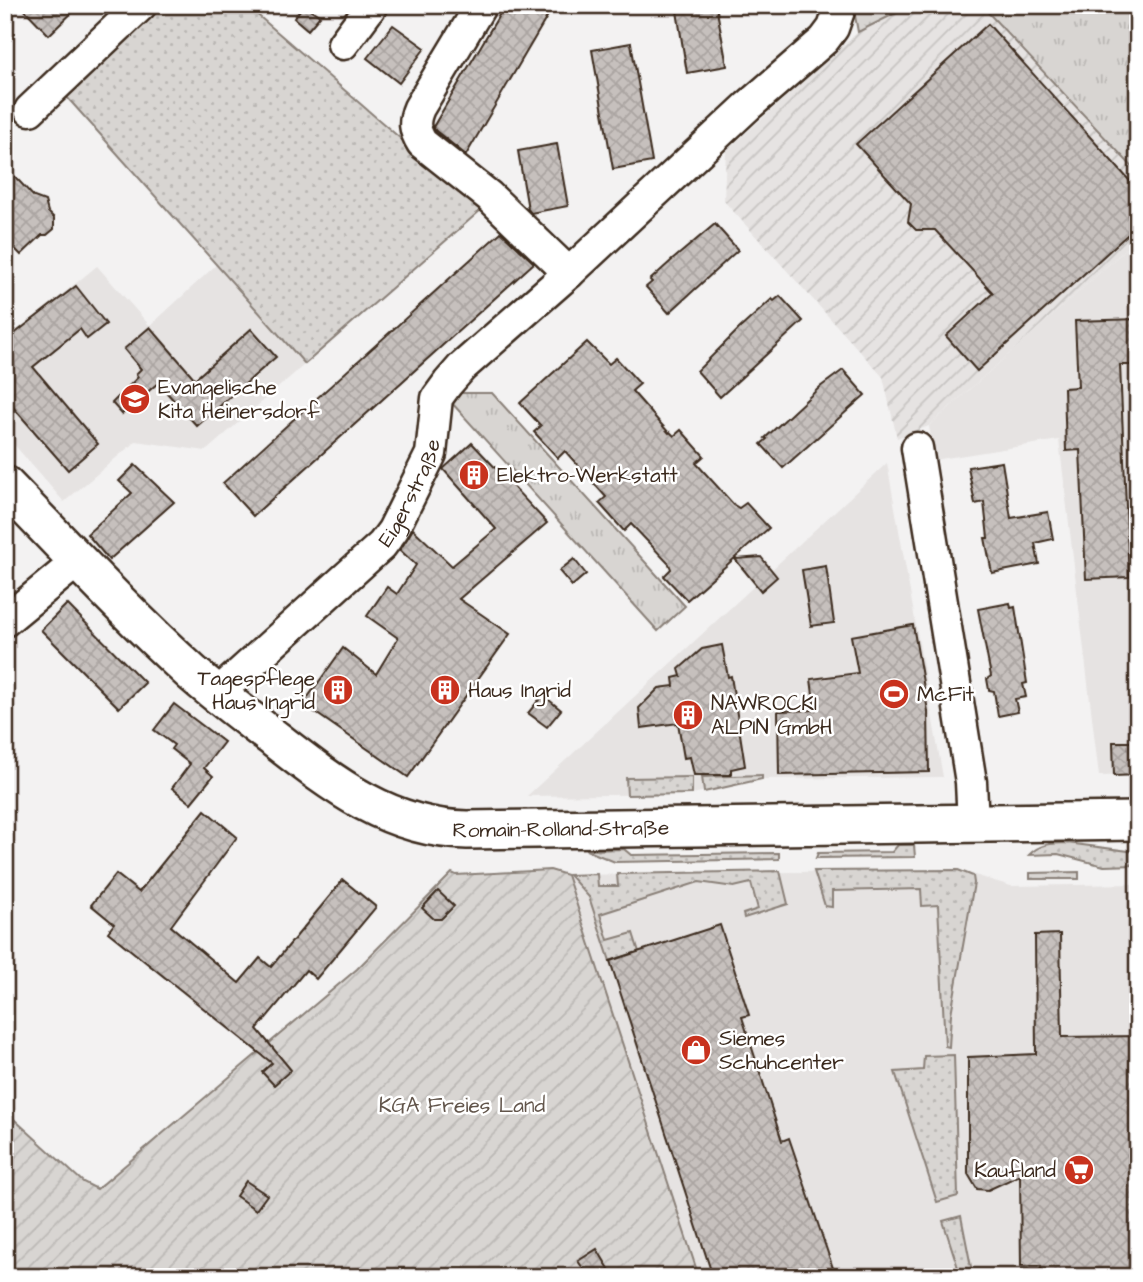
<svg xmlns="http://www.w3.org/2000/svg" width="1143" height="1282" viewBox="0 0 1143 1282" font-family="'Architects Daughter',sans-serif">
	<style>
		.built { fill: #e6e3e2 }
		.industrial { fill: url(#industrial-furrows) }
		.grass { fill: url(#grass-dots); stroke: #8a8078; stroke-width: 2 }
		.park { fill: url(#park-tufts); stroke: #8a8078; stroke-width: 2 }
		.garden { fill: url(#garden-furrows); stroke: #8a8078; stroke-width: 2 }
		.building { fill: url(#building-cross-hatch); stroke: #3b2a1e; stroke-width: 2 }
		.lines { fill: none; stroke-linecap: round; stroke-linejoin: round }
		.minor-casing { stroke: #3b2a1e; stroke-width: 35 }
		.major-casing { stroke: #3b2a1e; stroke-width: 42 }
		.minor { stroke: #fff; stroke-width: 30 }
		.major { stroke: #fff; stroke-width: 37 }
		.labels { text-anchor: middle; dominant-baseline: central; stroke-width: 5; stroke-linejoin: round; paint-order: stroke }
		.poi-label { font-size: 21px; fill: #3b2a1e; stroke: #fff; text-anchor: start }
		.street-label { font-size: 21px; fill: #3b2a1e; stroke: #fff }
		.park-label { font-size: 21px; fill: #62554b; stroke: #fff }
	</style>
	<defs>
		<pattern id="industrial-furrows" width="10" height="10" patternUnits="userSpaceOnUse" patternTransform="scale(1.75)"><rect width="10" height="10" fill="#e6e3e2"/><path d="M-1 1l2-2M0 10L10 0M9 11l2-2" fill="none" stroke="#c6c3c1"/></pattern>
		<pattern id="grass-dots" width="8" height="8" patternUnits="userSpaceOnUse" patternTransform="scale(1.75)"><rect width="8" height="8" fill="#d8d5d2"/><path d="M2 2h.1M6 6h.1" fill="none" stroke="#bab7b4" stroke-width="1.8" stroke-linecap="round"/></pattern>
		<pattern id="park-tufts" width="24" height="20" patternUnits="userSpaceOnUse" patternTransform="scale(1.75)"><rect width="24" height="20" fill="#d8d5d2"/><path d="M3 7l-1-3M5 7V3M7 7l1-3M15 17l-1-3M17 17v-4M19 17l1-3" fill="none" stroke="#bab7b4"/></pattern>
		<pattern id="garden-furrows" width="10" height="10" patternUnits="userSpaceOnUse" patternTransform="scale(1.75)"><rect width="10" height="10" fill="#d8d5d2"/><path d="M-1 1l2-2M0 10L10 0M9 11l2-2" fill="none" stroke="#bab7b4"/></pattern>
		<pattern id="building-cross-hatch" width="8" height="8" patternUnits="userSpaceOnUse" patternTransform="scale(1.75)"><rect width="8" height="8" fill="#c6c0bd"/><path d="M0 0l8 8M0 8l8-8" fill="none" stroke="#aba5a2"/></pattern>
	</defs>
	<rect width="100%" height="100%" fill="#f3f2f2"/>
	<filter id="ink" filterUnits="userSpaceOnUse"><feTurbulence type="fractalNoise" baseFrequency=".0143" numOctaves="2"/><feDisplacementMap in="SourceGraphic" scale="14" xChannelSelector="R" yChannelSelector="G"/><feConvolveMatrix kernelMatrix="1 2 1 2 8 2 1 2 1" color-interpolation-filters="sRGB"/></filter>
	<g filter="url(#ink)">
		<g class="built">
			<polygon points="1138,238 1138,775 1099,776 1059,440 934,460 929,426"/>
			<polygon points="216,265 305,364 206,451 136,441 64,502 5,434 5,341 97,266 150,326"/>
			<polygon points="887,463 943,777 762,779 692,794 527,796"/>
			<polygon points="958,870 1011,886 1138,884 1138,1277 699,1277 567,875"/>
		</g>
		<polygon class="industrial" points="912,5 981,5 1138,173 1138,238 929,426 897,438 883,377 724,201 726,151 858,32"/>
		<g class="grass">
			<polygon points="163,5 246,5 482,209 305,364 65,95"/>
			<polygon points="762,775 762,779 704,792 702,777"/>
			<polygon points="692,777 692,794 627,795 626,778"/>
			<path d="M1067 843 1136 852V865L1104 866 1058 854 1029 855C1039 844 1052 843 1067 843Z"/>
			<polygon points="898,845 914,845 915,857 816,858 818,853 892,852"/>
			<polygon points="624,849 631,855 779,853 779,859 615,862 586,850"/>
			<polygon points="958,870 973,876 974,883 951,1014 949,1047 945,1046 938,905 922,906 921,889 832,891 832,907 825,906 814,871"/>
			<polygon points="780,871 788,904 744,918 743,914 758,909 751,883 734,887 699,882 600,914 608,940 633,933 639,952 610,961 589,897 569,875 597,874 598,886 618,886 617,874"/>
			<polygon points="1079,872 1079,879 1030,879 1030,873"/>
			<polygon points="954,1055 958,1196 937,1202 895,1072 923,1070 924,1056"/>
			<polygon points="961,1216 973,1277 961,1277 943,1221"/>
		</g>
		<g class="park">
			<polygon points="853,5 912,5 858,32"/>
			<polygon points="981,5 1121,5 1138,22 1138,173"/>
			<polygon points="461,393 492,393 685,606 658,631 451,402"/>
		</g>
		<polygon class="garden" points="550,870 567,875 699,1277 5,1277 5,1111 83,1182 97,1189 357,969 452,873 456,875"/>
		<g class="building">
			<polygon points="20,5 80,5 49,35"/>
			<polygon points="304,5 320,16 308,30 294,18"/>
			<polygon points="505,5 554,5 466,155 436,131 433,127"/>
			<polygon points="676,5 716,5 727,66 687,73"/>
			<polygon points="988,24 1138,190 1138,225 977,371 946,336 993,293 935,230 916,230 908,222 911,204 856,144"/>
			<polygon points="393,25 425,48 399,83 367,58"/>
			<polygon points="631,43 652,162 613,169 592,50"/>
			<polygon points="557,144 568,206 531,213 528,209 518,151"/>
			<polygon points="5,166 34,197 45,201 48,212 54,218 54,229 47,235 42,235 21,255 5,238"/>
			<polygon points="715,224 738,250 669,313 646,287 652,282 650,280 671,261"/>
			<polygon points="501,232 534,263 253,516 223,483"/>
			<polygon points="76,286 106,324 87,339 80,329 33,367 98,444 68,470 5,398 5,341"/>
			<polygon points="780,296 803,321 720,397 697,371 739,329 772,299 774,301"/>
			<polygon points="1138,319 1138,365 1120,365 1129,577 1086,579 1080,450 1066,451 1064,388 1078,387 1075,321"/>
			<polygon points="150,327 195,379 251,329 276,357 197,426 158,383 122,414 112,403 138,377 136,374 141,369 124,349"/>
			<polygon points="587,342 609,364 616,358 640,384 632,391 669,433 670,432 674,436 681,430 704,456 696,463 734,505 739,508 746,503 769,528 687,600 664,576 671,569 669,564 631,524 624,531 599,503 606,497 565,451 558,458 534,432 541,426 520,403"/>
			<polygon points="843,370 865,395 783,468 761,444 767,439 765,438 820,387"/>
			<polygon points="472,443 547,523 459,599 510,634 408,777 303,704 343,648 376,674 398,638 367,616 387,587 397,594 416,565 400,550 413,529 452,566 496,529 443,469"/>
			<polygon points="1002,462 1011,518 1048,512 1053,539 1035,543 1039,564 992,573 985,538 988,538 984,502 975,504 968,467"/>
			<polygon points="135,465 174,502 109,560 87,534 132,493 119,481"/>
			<polygon points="761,557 777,577 761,591 735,559"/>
			<polygon points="574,559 586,574 572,586 559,571"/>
			<polygon points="826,566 834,623 811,626 802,570"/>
			<polygon points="1010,603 1011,608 1015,607 1027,683 1023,684 1026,697 1015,699 1018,712 998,716 994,691 989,690 987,679 991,676 978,609"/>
			<polygon points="67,604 145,683 119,708 41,630"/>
			<polygon points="913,625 928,711 929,772 779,775 778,711 815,710 811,679 858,673 851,636"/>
			<polygon points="722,645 728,677 731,676 745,766 731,769 731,775 694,775 690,757 684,758 678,723 641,728 639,708 659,688 674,686 673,678 681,676 679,669 702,649"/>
			<polygon points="543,695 561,710 547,727 528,713"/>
			<polygon points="174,704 224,742 204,768 213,776 191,803 172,788 190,764 171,749 174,745 154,730"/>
			<polygon points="1113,742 1138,742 1138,775 1114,776"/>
			<polygon points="205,810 237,837 171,926 239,983 260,958 271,967 343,880 376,907 316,979 306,970 257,1029 291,1070 274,1085 262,1072 272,1063 108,932 114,924 91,905 116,874 139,892"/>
			<polygon points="438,891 454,906 441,919 434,919 422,908"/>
			<polygon points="720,925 749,1015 742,1017 782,1141 789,1138 836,1277 713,1277 610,961"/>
			<polygon points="1060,934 1062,1037 1138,1036 1138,1277 1042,1277 1041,1266 1021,1266 1020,1175 988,1190 977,1189 968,1174 968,1057 1036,1054 1035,935"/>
			<polygon points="246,1181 267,1195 256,1210 236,1196"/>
			<polygon points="597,1249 614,1277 589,1277 578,1261"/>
		</g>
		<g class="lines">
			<g class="minor-casing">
				<g id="minor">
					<path d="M481 5 419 108C413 122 414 130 422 143L489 196 569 273"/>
					<polyline points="343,44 372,5"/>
					<polyline points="30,110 141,5"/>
					<polyline points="917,448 971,782 973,824"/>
					<polyline points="5,621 79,560"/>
					<path id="s1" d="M217 694 382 545 393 530 431 454 437 398 448 383 462 367 569 273 748 106 824 40 833 28 841 5"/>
				</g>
			</g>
			<g class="major-casing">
				<g id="major">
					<path id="s2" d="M5 485C67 549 127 614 192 673 217 695 244 715 271 736 330 782 388 829 467 830L1138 821"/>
				</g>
			</g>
			<use href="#minor" class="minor"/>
			<use href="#major" class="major"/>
		</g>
	</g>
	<defs>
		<g id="school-disc" transform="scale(1.575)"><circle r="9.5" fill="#c8321e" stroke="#fff"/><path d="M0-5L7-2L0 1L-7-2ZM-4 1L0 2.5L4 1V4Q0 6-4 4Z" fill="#fff"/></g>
		<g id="building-disc" transform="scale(1.575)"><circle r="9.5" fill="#c8321e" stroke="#fff"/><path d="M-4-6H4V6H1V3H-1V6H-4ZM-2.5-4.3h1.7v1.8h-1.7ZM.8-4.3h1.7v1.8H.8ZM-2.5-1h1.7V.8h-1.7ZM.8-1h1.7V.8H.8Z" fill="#fff"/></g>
		<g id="stadium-disc" transform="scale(1.575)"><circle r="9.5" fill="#c8321e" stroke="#fff"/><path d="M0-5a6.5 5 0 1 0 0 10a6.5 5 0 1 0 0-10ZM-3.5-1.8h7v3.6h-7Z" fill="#fff"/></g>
		<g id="shop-disc" transform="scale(1.575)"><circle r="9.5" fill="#c8321e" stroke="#fff"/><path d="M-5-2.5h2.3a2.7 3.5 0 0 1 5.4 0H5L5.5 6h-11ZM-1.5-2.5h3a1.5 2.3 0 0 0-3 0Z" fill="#fff"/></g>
		<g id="supermarket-disc" transform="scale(1.575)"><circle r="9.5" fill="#c8321e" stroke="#fff"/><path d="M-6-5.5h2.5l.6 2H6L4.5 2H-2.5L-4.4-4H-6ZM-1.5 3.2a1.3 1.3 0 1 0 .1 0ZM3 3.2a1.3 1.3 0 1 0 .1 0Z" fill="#fff"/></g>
	</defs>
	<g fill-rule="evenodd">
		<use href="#school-disc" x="135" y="399"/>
		<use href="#building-disc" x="474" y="475"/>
		<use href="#building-disc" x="338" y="690"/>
		<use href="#building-disc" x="445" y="690"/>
		<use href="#stadium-disc" x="894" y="694"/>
		<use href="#building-disc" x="688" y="715"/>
		<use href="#shop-disc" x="696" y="1050"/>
		<use href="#supermarket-disc" x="1079" y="1170"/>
	</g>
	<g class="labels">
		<g class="poi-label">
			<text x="158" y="387">Evangelische<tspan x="158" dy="24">Kita Heinersdorf</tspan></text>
			<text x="497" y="475">Elektro-Werkstatt</text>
			<text x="315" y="678" text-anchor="end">Tagespflege<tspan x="315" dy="24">Haus Ingrid</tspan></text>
			<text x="468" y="690">Haus Ingrid</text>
			<text x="917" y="694">McFit</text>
			<text x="711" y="703">NAWROCKI<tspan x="711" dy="24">ALPIN GmbH</tspan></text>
			<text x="719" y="1038">Siemes<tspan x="719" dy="24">Schuhcenter</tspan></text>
			<text x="1056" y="1170" text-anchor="end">Kaufland</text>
		</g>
		<g class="street-label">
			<text stroke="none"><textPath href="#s1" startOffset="282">Eigerstraße</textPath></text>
			<text stroke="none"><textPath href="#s2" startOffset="682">Romain-Rolland-Straße</textPath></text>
		</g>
		<g class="park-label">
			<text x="462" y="1105">KGA Freies Land</text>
		</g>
	</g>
	<rect width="1143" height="1282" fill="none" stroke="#fff" stroke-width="28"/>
	<rect x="14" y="14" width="1115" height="1254" fill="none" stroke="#3b2a1e" stroke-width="2.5" filter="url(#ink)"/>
</svg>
